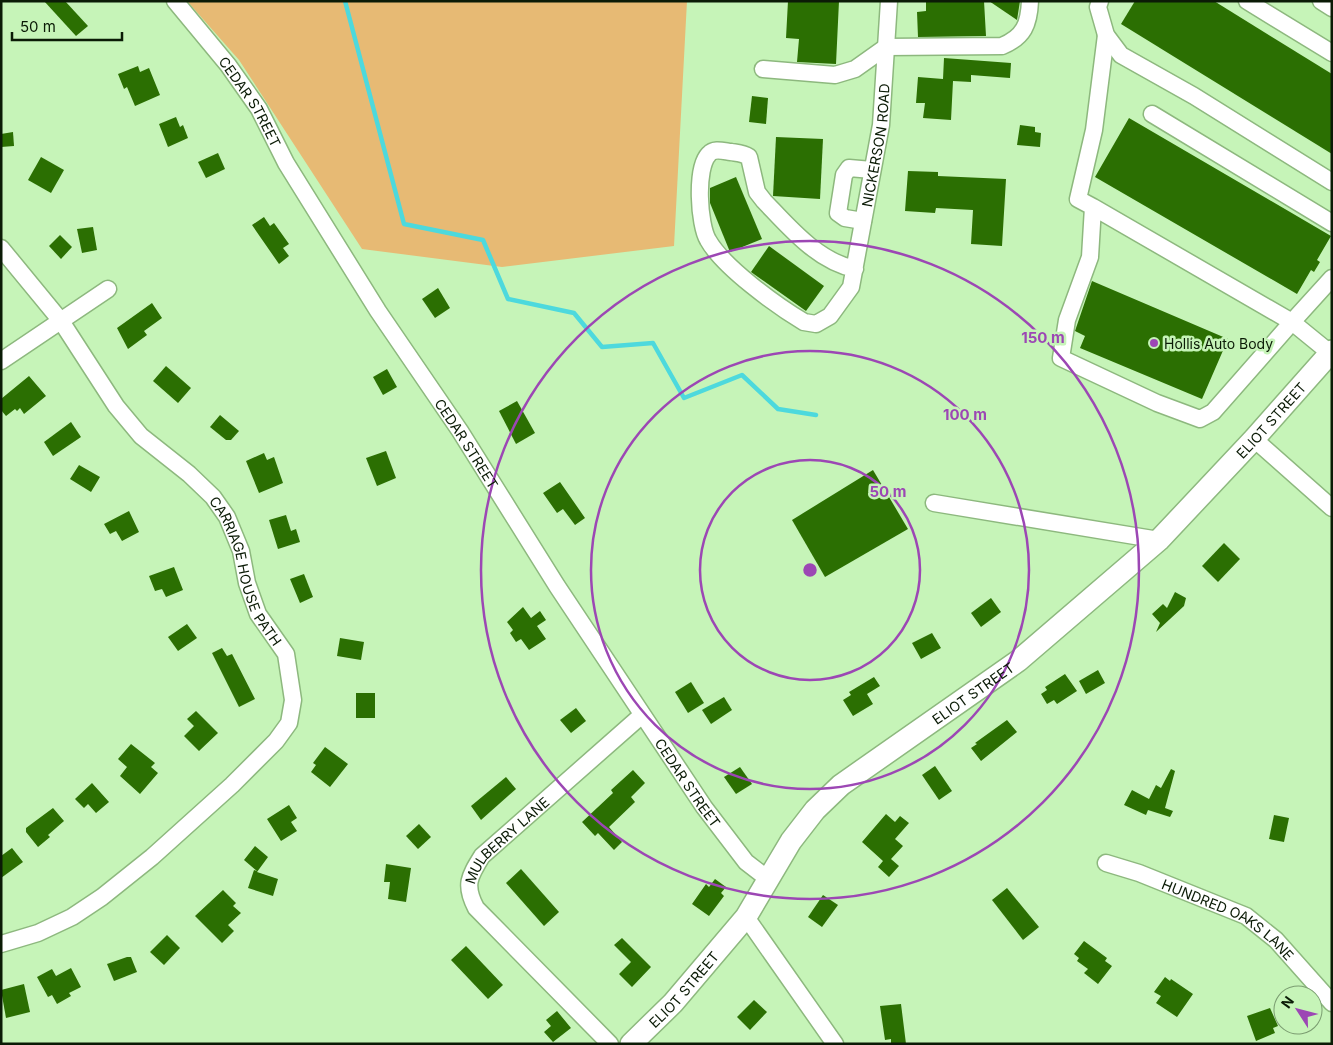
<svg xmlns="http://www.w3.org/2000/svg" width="1333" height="1045" viewBox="0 0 1333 1045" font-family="Inter,sans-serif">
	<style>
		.green { fill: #e7ba74 }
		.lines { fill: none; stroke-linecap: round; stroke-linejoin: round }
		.stream { stroke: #4dd9dd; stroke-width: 4.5 }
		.building { fill: #2b6f02 }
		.minor-casing { stroke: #8db87e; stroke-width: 19 }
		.major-casing { stroke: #8db87e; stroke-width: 24 }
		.minor { stroke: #fff; stroke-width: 16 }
		.major { stroke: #fff; stroke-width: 21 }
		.ring { fill: none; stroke: #9c47b4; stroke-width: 2.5 }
		.poi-dot { fill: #9c47b4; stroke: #c6f4b8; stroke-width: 2 }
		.labels { text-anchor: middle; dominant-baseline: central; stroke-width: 5; stroke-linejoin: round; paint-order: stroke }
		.street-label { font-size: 14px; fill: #0b1b06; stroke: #c6f4b8 }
		.poi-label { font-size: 14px; fill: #0b1b06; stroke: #c6f4b8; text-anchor: start }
		.centre { fill: #9c47b4; stroke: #c6f4b8; stroke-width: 2.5 }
		.ring-label { font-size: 15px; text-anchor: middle; font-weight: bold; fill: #9c47b4; stroke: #c6f4b8; stroke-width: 5; stroke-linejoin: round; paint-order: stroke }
	</style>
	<rect width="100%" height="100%" fill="#c6f4b8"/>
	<polygon class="green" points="187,1 687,1 674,246 502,267 362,249 239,60"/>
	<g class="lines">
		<polyline class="stream" points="345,1 404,224 483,240 508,299 574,313 602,347 653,343 684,398 742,375 778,409 816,415"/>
	</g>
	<g class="building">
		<polygon points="44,1 65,1 88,26 76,36"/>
		<polygon points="788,1 839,1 836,64 797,62 799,39 786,38"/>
		<polygon points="926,1 984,1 986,36 918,37 917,12 926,11"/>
		<polygon points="989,1 1020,1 1017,20"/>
		<polygon points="1135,1 1214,1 1332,74 1332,154 1121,24"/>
		<polygon points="944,58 1011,63 1010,78 971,75 971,82 953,81 951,120 923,118 925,103 916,103 918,77 943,79"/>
		<polygon points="138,66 140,72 149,68 160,95 135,106 127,87 124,89 118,74"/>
		<polygon points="752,96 768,98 766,124 749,122"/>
		<polygon points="176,117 180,127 183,125 188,138 168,147 159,124"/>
		<polygon points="1129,118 1331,236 1317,260 1320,262 1314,272 1311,270 1297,294 1095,177"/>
		<polygon points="1020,125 1035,127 1035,132 1041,133 1040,147 1017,145"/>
		<polygon points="13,132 14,146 1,147 1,134"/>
		<polygon points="776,137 823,139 820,199 773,196"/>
		<polygon points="218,153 225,169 206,178 198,162"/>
		<polygon points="41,157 64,170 51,193 28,180"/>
		<polygon points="908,171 938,172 938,176 1006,179 1002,246 971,244 973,210 936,208 935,213 905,211"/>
		<polygon points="736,177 762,239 730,252 710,203 710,188"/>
		<polygon points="264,217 270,226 274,223 289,244 283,248 289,256 279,264 252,225"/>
		<polygon points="93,227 97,250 82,253 77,229"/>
		<polygon points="60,235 72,247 61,259 49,246"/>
		<polygon points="769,246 824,286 806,311 751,272"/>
		<polygon points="1092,281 1228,339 1202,399 1080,348 1085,336 1075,331 1076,328"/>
		<polygon points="438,288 450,308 435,318 422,299"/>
		<polygon points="152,303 162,318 144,331 147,335 128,349 117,328"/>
		<polygon points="166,366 191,388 178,403 153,381"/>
		<polygon points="387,369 397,387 383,395 373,377"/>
		<polygon points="29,376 46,396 24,414 20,408 17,411 15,409 6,416 1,410 1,399"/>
		<polygon points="517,401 535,433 516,444 499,411"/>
		<polygon points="220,415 239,431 231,440 226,440 210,427"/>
		<polygon points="71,422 81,437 53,456 44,442"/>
		<polygon points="386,451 396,478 377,486 366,458"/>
		<polygon points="264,453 267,460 274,457 283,483 259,493 246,461"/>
		<polygon points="79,465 100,477 91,492 70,479"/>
		<polygon points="873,470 908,529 825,577 792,520"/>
		<polygon points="560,482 585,518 575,525 563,509 557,513 543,493"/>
		<polygon points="129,511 139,532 122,541 116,531 110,534 104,524"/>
		<polygon points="286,515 291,531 296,529 300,542 278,549 269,520"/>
		<polygon points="1224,543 1240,559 1218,582 1202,566"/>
		<polygon points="174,567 183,590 166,597 162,589 155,591 149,576"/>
		<polygon points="304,574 313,597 300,603 290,579"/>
		<polygon points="1175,592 1186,598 1184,606 1156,632 1160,623 1152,614 1163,604 1167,608"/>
		<polygon points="991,598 1001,612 981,627 971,613"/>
		<polygon points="523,607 531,618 540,611 546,620 537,626 546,639 529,650 521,639 516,642 510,633 513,630 507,622"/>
		<polygon points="187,624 197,638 178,651 168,637"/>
		<polygon points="932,633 941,648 921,659 912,643"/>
		<polygon points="340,638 364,642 361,660 337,656"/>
		<polygon points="222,648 227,656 232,654 255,699 239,707 212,653"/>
		<polygon points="1098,670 1105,683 1086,694 1079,681"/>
		<polygon points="1065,674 1077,691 1057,704 1054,700 1047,704 1041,694 1047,690 1045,687"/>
		<polygon points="874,677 880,686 867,694 873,704 853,716 843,700 851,695 849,692"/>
		<polygon points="691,682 704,703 688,713 675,692"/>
		<rect x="356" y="693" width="19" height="25"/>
		<polygon points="724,697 732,710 711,724 702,710"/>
		<polygon points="576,708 586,721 571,733 560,720"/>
		<polygon points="196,711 218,733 199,751 184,736 194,726 187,719"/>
		<polygon points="1007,720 1017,732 981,761 971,748 977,744 975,743"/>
		<polygon points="131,744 155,763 151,767 158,773 140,794 120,776 127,767 118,759"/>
		<polygon points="325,747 348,764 330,787 311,772 316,765 313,763"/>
		<polygon points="935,766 952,791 939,800 922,775"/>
		<polygon points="740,767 752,784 736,794 724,777"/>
		<polygon points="1171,769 1175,771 1165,808 1173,811 1170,817 1148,810 1146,815 1124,805 1132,790 1149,799 1156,785 1161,788"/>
		<polygon points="633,770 645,783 631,797 635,802 609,827 622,842 614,850 598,833 595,836 582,822 613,793 611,790"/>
		<polygon points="506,777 516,789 481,820 471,806"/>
		<polygon points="92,783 109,802 96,813 88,804 84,808 75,799"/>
		<polygon points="289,805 297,818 291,822 297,831 281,841 267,819"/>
		<polygon points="53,808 64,821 48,835 50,837 38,847 26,832 26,828"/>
		<polygon points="886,814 895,822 900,816 909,823 895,839 903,846 891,859 899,866 889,877 878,867 883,861 862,842"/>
		<polygon points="1274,815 1289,818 1284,842 1269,839"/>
		<polygon points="419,824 431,837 418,849 406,836"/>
		<polygon points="255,846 268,857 257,872 278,879 273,896 248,888 254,870 257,871 244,860"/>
		<polygon points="12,848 23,862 1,878 1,856"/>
		<polygon points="386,864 411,868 406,902 388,899 390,882 384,882"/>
		<polygon points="521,869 559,912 544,926 506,883"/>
		<polygon points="715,879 726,887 721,893 724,896 709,916 692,904 706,884 709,887"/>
		<polygon points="1007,888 1039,927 1023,940 992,900"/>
		<polygon points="223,890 236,903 233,906 241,913 228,925 234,931 222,943 195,916"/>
		<polygon points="823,895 838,905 822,927 808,917"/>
		<polygon points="167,935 180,948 164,965 150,952"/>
		<polygon points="622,938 651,967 632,987 619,974 631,962 614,945"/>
		<polygon points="1084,941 1107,958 1105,961 1112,966 1098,984 1084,973 1088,969 1077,961 1079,958 1074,954"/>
		<polygon points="466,946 503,985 488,999 451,960"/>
		<polygon points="127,957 131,957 137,972 114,981 107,964"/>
		<polygon points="71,968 81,987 69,993 71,996 57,1004 52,995 48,997 37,977 52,969 56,976"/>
		<polygon points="1165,977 1170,981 1171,979 1193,994 1177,1017 1156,1003 1161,996 1154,992"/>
		<polygon points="24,984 30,1012 6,1018 1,990"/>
		<polygon points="754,1000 767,1012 750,1030 737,1017"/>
		<polygon points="901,1004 906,1044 891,1044 891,1039 885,1040 880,1006"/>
		<polygon points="1270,1008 1278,1026 1273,1028 1275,1033 1256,1041 1247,1016"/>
		<polygon points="557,1011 571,1028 553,1042 544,1032 551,1026 546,1020"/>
	</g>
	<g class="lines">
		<g class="minor-casing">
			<g id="minor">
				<path id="s1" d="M175 1 228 65 259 109 286 163 378 311 460 431 557 586 704 807 746 862 768 879"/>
				<polyline points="1100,1 1098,7 1106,35 1121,55 1194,96 1332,182"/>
				<polyline points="1247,1 1332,53"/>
				<polyline points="1321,1 1332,8"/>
				<path d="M763 69 835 75 855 69 886 47 1002 46C1024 37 1029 24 1030 1"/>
				<polyline points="1152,114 1332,223"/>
				<polyline points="1093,207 1090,257 1067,320 1061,358 1157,403 1200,419 1213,412 1292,322 1093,207 1078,199 1094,130 1106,35"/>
				<polyline points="863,221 845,218 838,213 844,175 849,168 872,170"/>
				<path id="s2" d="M1 248 61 321 116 406 141 436 189 474 213 497 227 517 241 551 247 583 258 614 286 654 293 700 289 723 276 741 232 785 152 857 102 897 72 917 38 933 1 944"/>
				<path id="s3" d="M855 269C817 261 789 227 764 201L757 192 749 157C743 153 737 153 731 152 723 151 714 148 709 154 695 168 699 225 708 240 723 267 777 306 804 322L816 324 830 316 851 287 881 125 889 1"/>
				<polyline points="1330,353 1292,322 1332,278"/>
				<polyline points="1,361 108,289"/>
				<polyline points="1254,439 1332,508"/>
				<polyline points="934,503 1159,540"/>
				<path id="s4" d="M1106 863 1139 873 1246 916 1276 940 1332 1003"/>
				<polyline points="746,917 835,1044"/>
				<path id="s5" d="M610 1044 476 908C464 885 469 877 482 856L642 715"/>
			</g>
		</g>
		<g class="major-casing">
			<g id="major">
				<path id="s6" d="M631 1044 673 1003 746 917 791 841 815 810 841 785 1018 661 1159 540 1254 439 1332 351"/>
			</g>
		</g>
		<use href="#minor" class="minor"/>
		<use href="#major" class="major"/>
	</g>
	<g class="ring">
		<circle cx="810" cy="570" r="110"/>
		<circle cx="810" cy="570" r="219"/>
		<circle cx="810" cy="570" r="329"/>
	</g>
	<circle class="poi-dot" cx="1154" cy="343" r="5"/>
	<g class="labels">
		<g class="street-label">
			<text stroke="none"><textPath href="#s1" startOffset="126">CEDAR STREET</textPath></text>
			<text stroke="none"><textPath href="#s3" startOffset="629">NICKERSON ROAD</textPath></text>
			<text stroke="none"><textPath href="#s6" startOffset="901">ELIOT STREET</textPath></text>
			<text stroke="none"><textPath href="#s1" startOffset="531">CEDAR STREET</textPath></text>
			<text stroke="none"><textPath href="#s2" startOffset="411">CARRIAGE HOUSE PATH</textPath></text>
			<text stroke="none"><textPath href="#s6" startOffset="496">ELIOT STREET</textPath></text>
			<text stroke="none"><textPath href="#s1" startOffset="936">CEDAR STREET</textPath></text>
			<text stroke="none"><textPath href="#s5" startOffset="275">MULBERRY LANE</textPath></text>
			<text stroke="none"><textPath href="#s4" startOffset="136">HUNDRED OAKS LANE</textPath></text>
			<text stroke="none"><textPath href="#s6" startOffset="76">ELIOT STREET</textPath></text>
		</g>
		<g class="poi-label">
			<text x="1164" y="343">Hollis Auto Body</text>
		</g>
	</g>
	<circle cx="810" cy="570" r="8" class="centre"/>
	<g class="ring-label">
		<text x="1043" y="343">150 m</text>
		<text x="965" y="420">100 m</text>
		<text x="888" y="497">50 m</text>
	</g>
	<rect width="1333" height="1045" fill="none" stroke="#0b1b06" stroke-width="5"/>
	<g transform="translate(1298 1010) rotate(306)"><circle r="24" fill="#c6f4b8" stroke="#7b9d71"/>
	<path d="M0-4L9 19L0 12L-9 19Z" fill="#9c47b4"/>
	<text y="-8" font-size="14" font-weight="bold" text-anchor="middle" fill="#0b1b06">N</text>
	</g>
	<path d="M12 32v8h110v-8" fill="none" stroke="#0b1b06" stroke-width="2.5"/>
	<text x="20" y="32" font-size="15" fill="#0b1b06" stroke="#c6f4b8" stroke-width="4" paint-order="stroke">50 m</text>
</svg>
